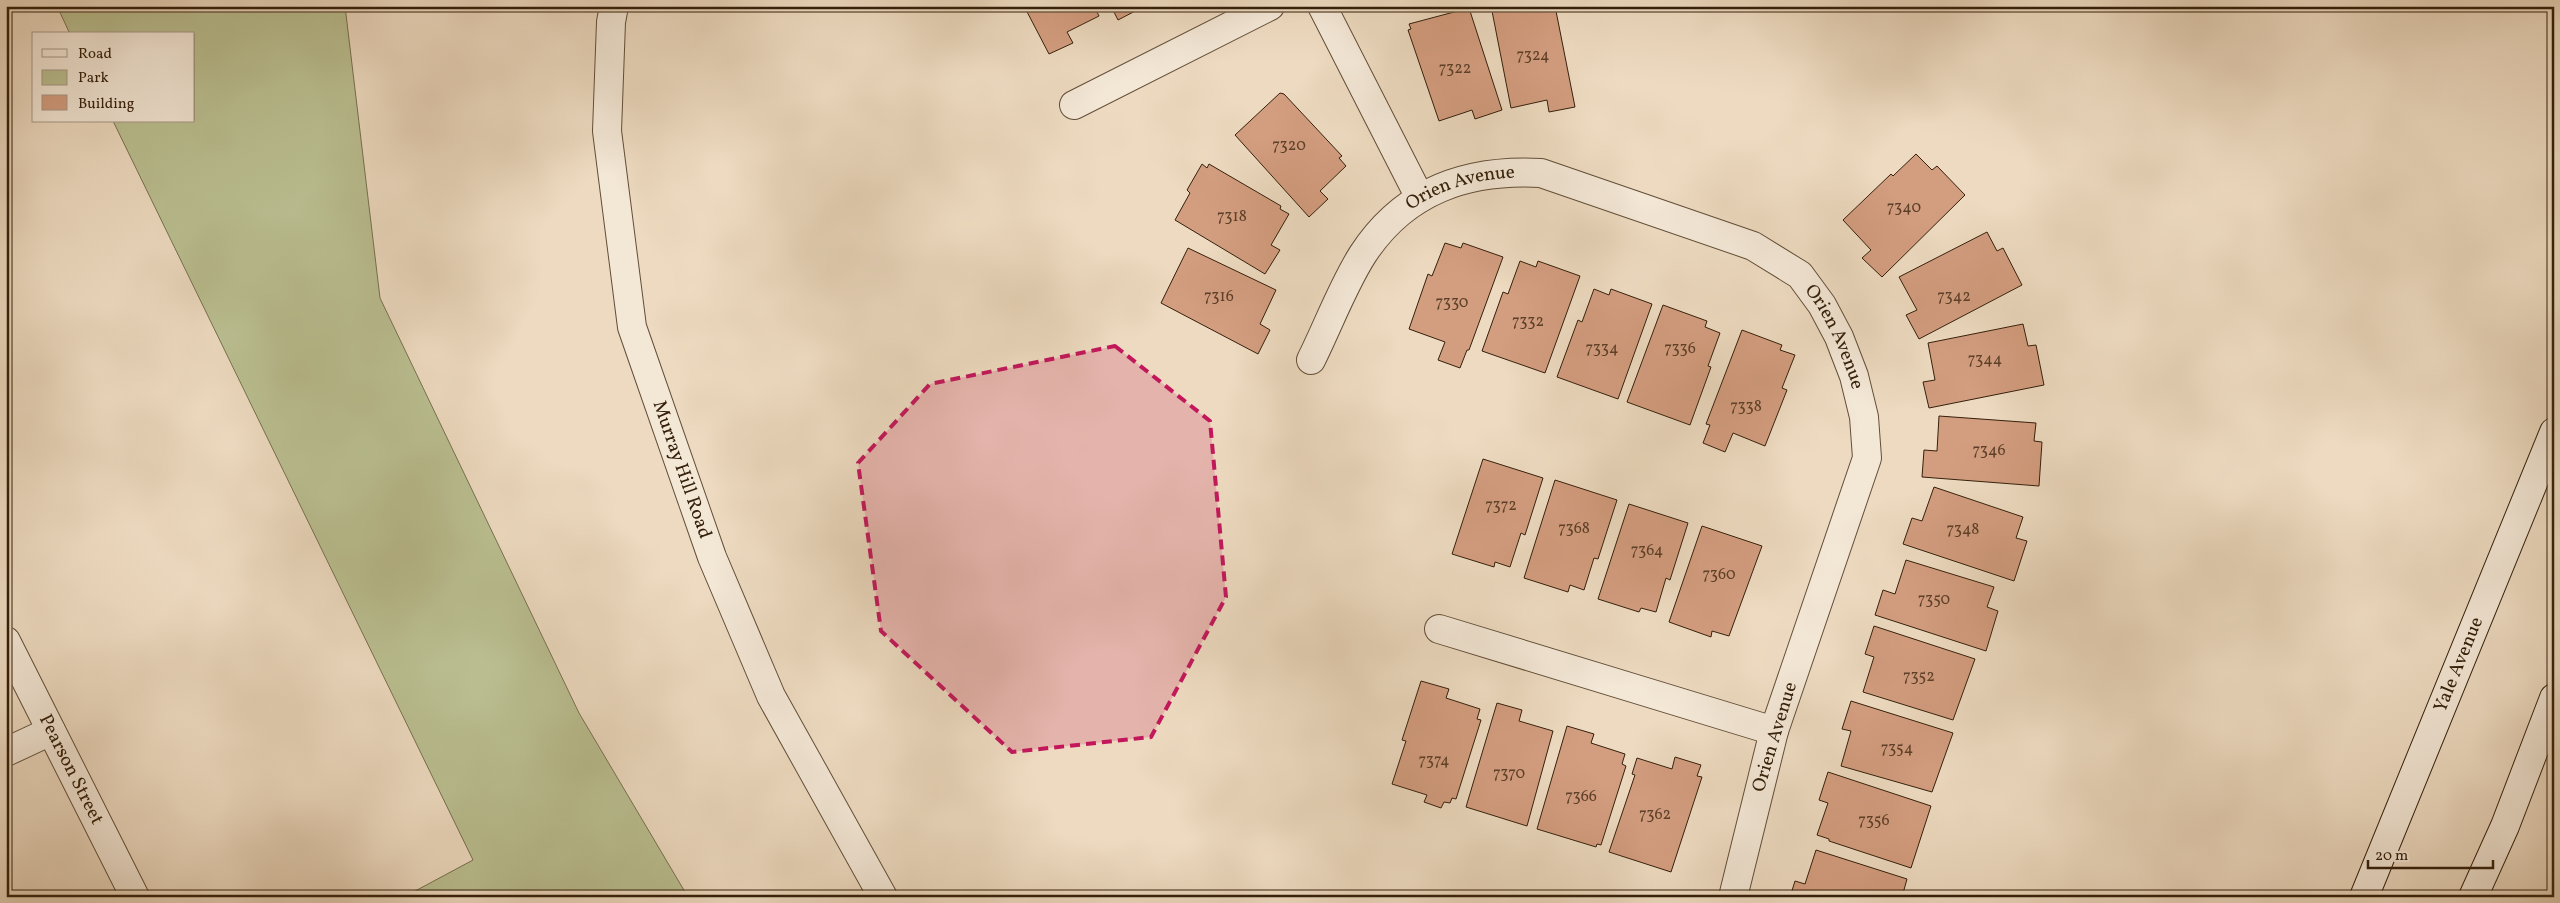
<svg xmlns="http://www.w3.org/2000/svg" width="2560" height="903" viewBox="0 0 2560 903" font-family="Vollkorn,serif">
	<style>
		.green { fill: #babf91; stroke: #77704e }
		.building { fill: #d39d7f; stroke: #34200b }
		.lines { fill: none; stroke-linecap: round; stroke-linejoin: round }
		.minor-casing { stroke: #624e38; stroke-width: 30 }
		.secondary-casing { stroke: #34200b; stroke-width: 30 }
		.minor { stroke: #f3e7d6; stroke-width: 28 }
		.secondary { stroke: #f3e7d6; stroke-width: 28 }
		.marked { fill: #c2185b; fill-opacity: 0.2; stroke: #c2185b; stroke-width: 4; stroke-dasharray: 10 6; stroke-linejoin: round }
		.labels { text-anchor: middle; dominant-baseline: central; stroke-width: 4; stroke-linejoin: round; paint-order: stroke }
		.number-label { font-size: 16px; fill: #5c3f28 }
		.street-label { font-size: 19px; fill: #34200b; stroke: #f3e7d6 }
	</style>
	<rect width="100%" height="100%" fill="#eddac0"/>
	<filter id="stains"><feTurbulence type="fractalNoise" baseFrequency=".004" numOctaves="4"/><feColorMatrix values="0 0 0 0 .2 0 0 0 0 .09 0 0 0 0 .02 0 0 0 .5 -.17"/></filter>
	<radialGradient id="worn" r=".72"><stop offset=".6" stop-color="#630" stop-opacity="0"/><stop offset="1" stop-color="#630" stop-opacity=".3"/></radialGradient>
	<polygon class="green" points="57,6 345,6 380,298 579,713 688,897 404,897 473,860 113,121 194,121 194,34 70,34"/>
	<g class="building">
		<polygon points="1024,6 1094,6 1099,16 1067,32 1073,43 1049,54"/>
		<polygon points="1111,6 1140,6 1141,8 1118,20"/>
		<polygon points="1517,6 1555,6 1575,107 1549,112 1547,100 1511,108 1492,11"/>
		<polygon points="1469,8 1502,110 1475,119 1472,110 1439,121 1408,30 1411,29 1409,24"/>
		<polygon points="1280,93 1284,94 1342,156 1339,158 1346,166 1320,191 1328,199 1309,217 1235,135"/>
		<polygon points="1916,154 1932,170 1937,166 1965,195 1882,277 1862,258 1871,250 1843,220 1891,174 1893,176"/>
		<polygon points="1202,164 1207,168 1209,164 1281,206 1280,209 1289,214 1271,245 1280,250 1265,274 1175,220 1190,193 1187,190"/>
		<polygon points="1987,232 1997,251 2003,248 2022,285 1919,339 1906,315 1917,310 1899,277"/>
		<polygon points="1445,243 1461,248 1463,243 1503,257 1469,350 1467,350 1460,368 1438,360 1445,342 1409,329 1428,274 1432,276"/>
		<polygon points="1188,248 1276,290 1260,324 1270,330 1258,354 1161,303"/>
		<polygon points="1520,261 1536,267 1538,261 1580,276 1545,373 1482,351 1503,292 1508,294"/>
		<polygon points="1594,289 1609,295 1611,289 1652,304 1618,399 1557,377 1578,320 1582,322"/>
		<polygon points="1663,305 1707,321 1705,327 1720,333 1708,366 1711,367 1690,425 1627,402"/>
		<polygon points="2023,324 2028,346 2036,345 2044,385 1929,408 1923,382 1935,380 1928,343"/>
		<polygon points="1742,330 1782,345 1780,350 1795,355 1782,388 1787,390 1765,446 1733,433 1725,452 1703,443 1710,425 1706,424"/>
		<polygon points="1939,416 2036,423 2034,441 2042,442 2039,486 1922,477 1924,450 1937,451"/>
		<polygon points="1483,459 1543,478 1525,535 1521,533 1510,567 1495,562 1494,567 1452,554"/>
		<polygon points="1555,480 1617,500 1598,559 1594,558 1584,590 1570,585 1568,592 1524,578"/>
		<polygon points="1934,487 2023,517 2016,538 2027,541 2014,581 1903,544 1912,518 1922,521"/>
		<polygon points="1629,504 1688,523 1670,580 1666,578 1656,612 1641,608 1639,612 1598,599"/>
		<polygon points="1702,526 1762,546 1729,636 1712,631 1711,637 1669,622"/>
		<polygon points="1906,560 1994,587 1987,607 1998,611 1986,651 1875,615 1883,590 1895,594"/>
		<polygon points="1874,626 1975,659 1953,720 1863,692 1874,657 1865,654"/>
		<polygon points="1421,681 1449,689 1446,698 1480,709 1477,719 1481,720 1456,799 1452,798 1450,803 1444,802 1441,808 1424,802 1427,795 1392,784 1406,741 1402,740"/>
		<polygon points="1851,701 1953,733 1932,792 1841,766 1851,731 1842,729"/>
		<polygon points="1497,703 1522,710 1519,721 1553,731 1527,826 1466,807"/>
		<polygon points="1567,726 1594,734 1591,743 1625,754 1622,764 1626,766 1601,845 1597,844 1596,847 1537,829"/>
		<polygon points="1675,757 1701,765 1697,776 1702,777 1671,872 1609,852 1635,775 1632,774 1637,758 1672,769"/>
		<polygon points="1828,772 1931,806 1911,868 1829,841 1829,839 1817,835 1828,803 1819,800"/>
		<polygon points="1816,850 1907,879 1902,897 1790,897 1795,881 1805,884"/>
	</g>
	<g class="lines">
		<g class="minor-casing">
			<g id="minor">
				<path id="s1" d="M614 6 611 22 607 131 632 327 712 557 771 696 883 897"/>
				<polyline points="1322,6 1420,198"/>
				<polyline points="1074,105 1270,6"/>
				<path id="s2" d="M1311 360C1328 326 1343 285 1363 254 1405 190 1467 169 1541 173L1753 246 1800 275 1822 305 1839 337 1854 376 1864 417 1867 458 1774 731 1733 897"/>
				<polyline points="1439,629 1774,731"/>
				<path id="s3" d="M6 641 135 897"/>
				<polyline points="6,752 51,731"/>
			</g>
		</g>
		<g class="secondary-casing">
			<g id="secondary">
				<path id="s4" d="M2364 897 2554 432"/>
				<polyline points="2473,897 2505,826 2554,698"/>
			</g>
		</g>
		<use href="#minor" class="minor"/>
		<use href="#secondary" class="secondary"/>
	</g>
	<path class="marked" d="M1115 346 1210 421 1226 597 1151 737 1012 752 881 631 858 463 930 384Z"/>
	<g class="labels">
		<g class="number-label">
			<text x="1533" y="56">7324</text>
			<text x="1455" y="69">7322</text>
			<text x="1289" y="146">7320</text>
			<text x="1904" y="208">7340</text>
			<text x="1232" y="217">7318</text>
			<text x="1219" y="297">7316</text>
			<text x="1954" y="297">7342</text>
			<text x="1452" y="303">7330</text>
			<text x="1528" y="322">7332</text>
			<text x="1602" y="349">7334</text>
			<text x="1680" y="349">7336</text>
			<text x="1985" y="360">7344</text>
			<text x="1746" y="407">7338</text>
			<text x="1989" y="451">7346</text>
			<text x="1501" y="506">7372</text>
			<text x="1574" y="529">7368</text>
			<text x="1963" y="530">7348</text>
			<text x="1647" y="551">7364</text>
			<text x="1719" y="575">7360</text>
			<text x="1934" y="600">7350</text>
			<text x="1919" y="677">7352</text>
			<text x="1897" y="749">7354</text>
			<text x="1434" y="761">7374</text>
			<text x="1509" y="774">7370</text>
			<text x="1581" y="797">7366</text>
			<text x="1655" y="815">7362</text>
			<text x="1874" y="821">7356</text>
		</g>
		<g class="street-label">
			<text stroke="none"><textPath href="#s2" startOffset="241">Orien Avenue</textPath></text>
			<text stroke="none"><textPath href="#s2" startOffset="675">Orien Avenue</textPath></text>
			<text stroke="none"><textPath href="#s1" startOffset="474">Murray Hill Road</textPath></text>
			<text stroke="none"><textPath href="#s4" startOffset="251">Yale Avenue</textPath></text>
			<text transform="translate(1775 737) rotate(-73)">Orien Avenue</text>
			<text stroke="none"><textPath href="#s3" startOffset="144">Pearson Street</textPath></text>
		</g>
	</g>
	<rect width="2560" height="903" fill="none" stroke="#eddac0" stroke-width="25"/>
	<rect x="8" y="8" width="2545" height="888" fill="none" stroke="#34200b" stroke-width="2.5"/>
	<rect x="12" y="12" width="2535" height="878" fill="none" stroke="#34200b"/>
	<rect x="32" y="32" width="162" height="90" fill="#f3e7d6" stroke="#a79785"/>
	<rect x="42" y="49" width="25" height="8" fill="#f3e7d6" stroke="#a79785"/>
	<text x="78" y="58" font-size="15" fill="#34200b">Road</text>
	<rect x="42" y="70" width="25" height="15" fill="#babf91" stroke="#a79785"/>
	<text x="78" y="82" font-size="15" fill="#34200b">Park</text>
	<rect x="42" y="95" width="25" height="15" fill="#d39d7f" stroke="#a79785"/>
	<text x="78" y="108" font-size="15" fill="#34200b">Building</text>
	<path d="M2368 860v8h125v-8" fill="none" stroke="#34200b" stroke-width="2.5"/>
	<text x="2375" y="860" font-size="15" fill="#34200b" stroke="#f3e7d6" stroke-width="4" paint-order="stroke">20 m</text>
	<rect width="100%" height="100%" filter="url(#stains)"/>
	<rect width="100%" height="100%" fill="url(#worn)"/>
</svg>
